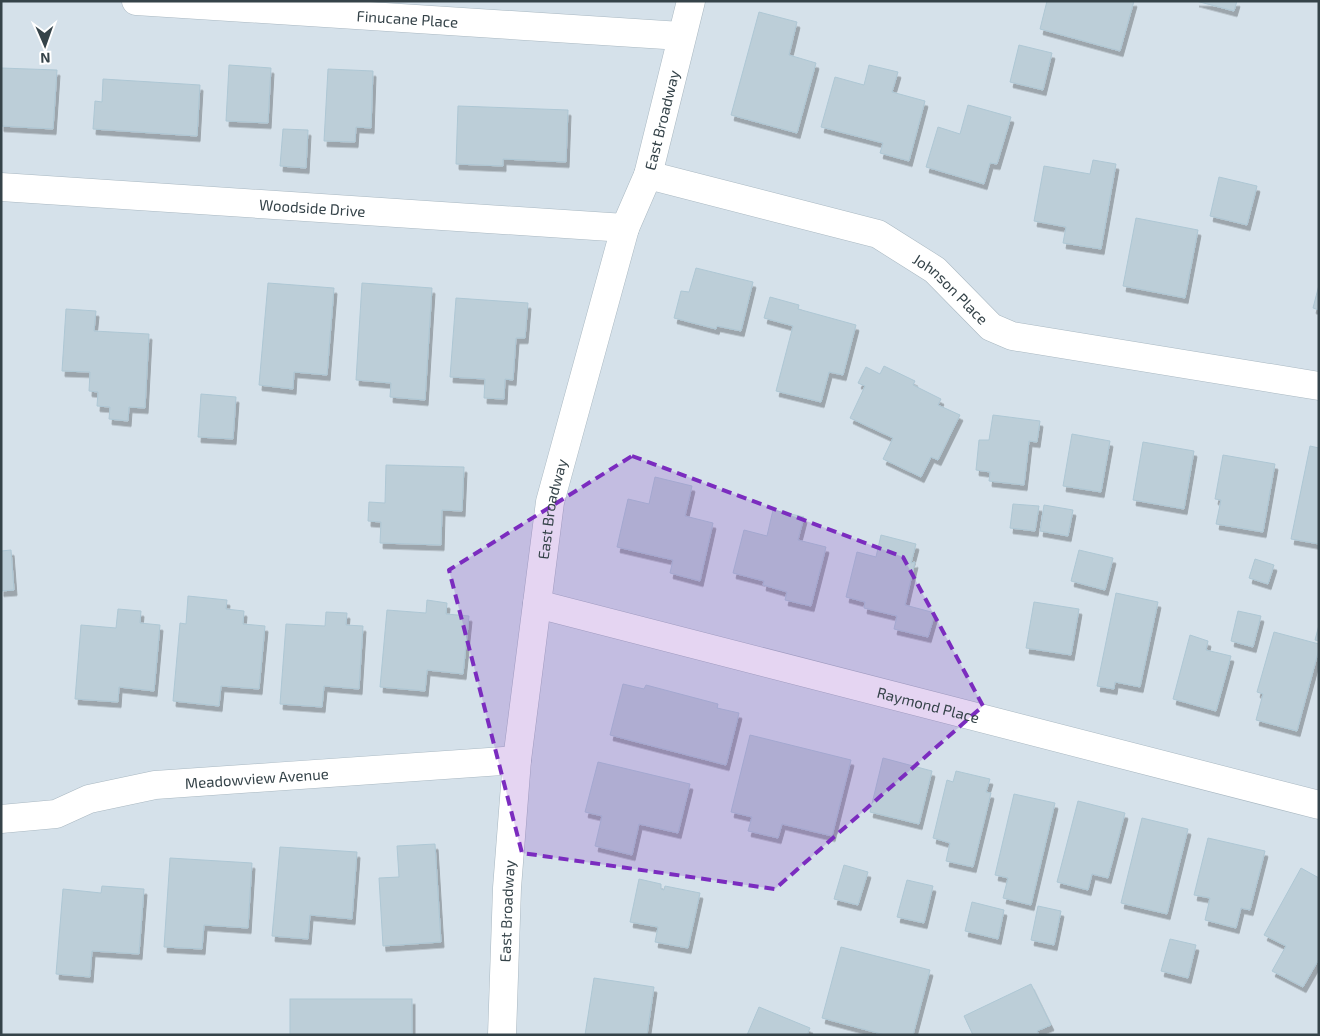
<svg xmlns="http://www.w3.org/2000/svg" width="1320" height="1036" viewBox="0 0 1320 1036" font-family="'Exo 2',sans-serif">
	<style>
		.residential { fill: #d5e1ea }
		.building { fill: #bcced8; stroke: #aec7d4; filter: url(#shadow) }
		.lines { fill: none; stroke-linecap: round; stroke-linejoin: round }
		.minor-casing { stroke: #a9b8c2; stroke-width: 29 }
		.minor { stroke: #fff; stroke-width: 28 }
		.marked { fill: #7b2cbf; fill-opacity: 0.2; stroke: #7b2cbf; stroke-width: 4; stroke-dasharray: 10 6; stroke-linejoin: round }
		.labels { text-anchor: middle; dominant-baseline: central; stroke-width: 4; stroke-linejoin: round; paint-order: stroke }
		.street-label { font-size: 15px; fill: #354349; stroke: #fff }
	</style>
	<defs>
		<filter id="shadow"><feDropShadow dx="3" dy="5.5" stdDeviation="0" flood-color="#0004"/></filter>
	</defs>
	<rect width="100%" height="100%" fill="#e8eff5"/>
	<rect class="residential" x="1" y="1" width="1318" height="1034"/>
	<g class="building">
		<polygon points="1047,1 1134,1 1120,51 1040,29"/>
		<polygon points="1196,1 1237,1 1234,11"/>
		<polygon points="759,12 797,22 789,55 816,63 797,133 731,115"/>
		<polygon points="1019,45 1052,53 1043,90 1010,82"/>
		<polygon points="229,65 271,68 268,123 226,121"/>
		<polygon points="869,65 898,72 892,92 925,101 909,161 880,153 883,143 821,127 835,77 864,85"/>
		<polygon points="1,68 57,70 53,129 1,126"/>
		<polygon points="328,69 373,71 371,128 356,127 355,142 324,141"/>
		<polygon points="103,79 200,85 197,136 93,129 95,101 102,102"/>
		<polygon points="968,105 1011,117 997,164 990,163 984,184 926,167 938,127 960,134"/>
		<polygon points="458,106 568,110 566,162 503,159 503,166 456,164"/>
		<polygon points="283,129 308,130 306,168 280,166"/>
		<polygon points="1093,160 1116,164 1101,249 1063,243 1066,227 1034,221 1044,166 1090,174"/>
		<polygon points="1219,177 1257,186 1247,225 1210,216"/>
		<polygon points="1136,218 1198,230 1185,298 1123,286"/>
		<polygon points="696,268 753,282 741,331 717,326 716,329 674,318 681,291 689,292"/>
		<polygon points="268,283 334,288 327,375 294,372 293,389 259,385"/>
		<polygon points="362,283 432,288 425,400 390,397 391,383 356,380"/>
		<polygon points="1319,285 1319,310 1313,308"/>
		<polygon points="770,297 799,305 798,309 856,325 843,375 829,372 821,402 776,391 793,326 764,318"/>
		<polygon points="456,298 528,303 525,338 516,338 513,380 505,379 504,399 484,398 485,379 450,377"/>
		<polygon points="66,309 96,311 94,331 149,334 145,408 129,407 128,421 109,419 110,407 97,406 98,392 89,391 90,372 62,371"/>
		<polygon points="884,366 915,381 913,385 941,399 938,405 960,415 938,460 931,457 921,477 883,459 893,438 850,418 865,386 858,383 866,367 880,374"/>
		<polygon points="201,394 236,397 233,439 198,437"/>
		<polygon points="993,415 1040,421 1037,442 1029,441 1024,485 989,481 990,472 976,470 979,440 989,440"/>
		<polygon points="1072,434 1110,441 1101,492 1063,486"/>
		<polygon points="1143,442 1194,451 1184,509 1133,500"/>
		<polygon points="1310,446 1319,448 1319,544 1291,539"/>
		<polygon points="1223,455 1275,464 1263,532 1216,524 1221,500 1215,499"/>
		<polygon points="386,465 464,467 462,511 442,510 441,545 380,543 381,522 368,521 369,502 385,503"/>
		<polygon points="655,477 692,486 685,516 713,523 700,581 670,573 673,560 617,547 628,499 649,504"/>
		<polygon points="1013,504 1039,506 1035,531 1010,528"/>
		<polygon points="1044,505 1073,510 1068,536 1040,531"/>
		<polygon points="773,510 804,517 798,540 826,547 811,606 785,600 787,592 763,585 764,581 733,573 744,530 767,536"/>
		<polygon points="881,535 916,544 911,563 915,562 905,605 935,613 928,637 894,629 897,616 864,608 865,602 846,597 857,552 876,557"/>
		<polygon points="11,550 14,590 1,591 1,551"/>
		<polygon points="1079,550 1113,558 1105,590 1071,581"/>
		<polygon points="1255,559 1274,565 1268,584 1249,578"/>
		<polygon points="1116,593 1158,602 1140,687 1115,682 1114,689 1097,686"/>
		<polygon points="188,596 227,600 226,609 244,611 243,624 265,626 259,689 221,686 219,706 173,701 180,623 186,624"/>
		<polygon points="427,600 447,603 446,614 469,616 463,674 427,670 425,691 380,687 387,610 426,613"/>
		<polygon points="1034,602 1079,609 1071,655 1026,648"/>
		<polygon points="118,609 141,611 140,623 160,625 154,691 119,687 118,702 75,699 81,625 116,628"/>
		<polygon points="1238,611 1261,616 1253,647 1231,641"/>
		<polygon points="326,612 347,613 346,625 363,626 359,689 324,686 322,707 280,704 286,624 325,626"/>
		<polygon points="1319,625 1319,641 1315,640"/>
		<polygon points="1274,632 1319,644 1319,649 1297,731 1256,720 1263,694 1257,692"/>
		<polygon points="1190,635 1208,641 1206,650 1231,656 1216,711 1173,699"/>
		<polygon points="623,684 644,689 646,685 718,704 717,708 739,713 726,765 610,735"/>
		<polygon points="750,735 851,760 832,836 782,824 778,838 748,831 752,817 731,812"/>
		<polygon points="883,758 932,771 919,824 870,812"/>
		<polygon points="598,762 690,784 678,833 639,824 632,855 595,846 602,816 585,812"/>
		<polygon points="956,771 990,779 986,792 991,793 973,867 946,861 950,843 933,838 947,780 953,782"/>
		<polygon points="1014,794 1055,803 1031,905 1003,898 1008,878 995,875"/>
		<polygon points="1078,801 1125,813 1108,878 1092,874 1088,890 1057,882"/>
		<polygon points="1142,818 1188,829 1167,914 1121,903"/>
		<polygon points="1208,838 1265,851 1250,910 1241,908 1236,928 1205,920 1210,898 1194,895"/>
		<polygon points="435,844 441,942 383,946 379,878 399,877 397,846"/>
		<polygon points="280,847 357,852 352,919 310,915 308,939 272,936"/>
		<polygon points="170,858 252,863 248,928 204,925 202,949 164,947"/>
		<polygon points="844,865 868,872 858,905 834,899"/>
		<polygon points="1301,868 1319,878 1319,959 1303,987 1272,971 1286,946 1264,935"/>
		<polygon points="639,879 661,884 661,889 664,890 665,886 700,893 688,948 655,942 658,927 630,922"/>
		<polygon points="907,880 933,886 924,923 897,917"/>
		<polygon points="102,886 144,889 139,954 92,951 90,977 56,974 63,889 101,893"/>
		<polygon points="972,902 1004,910 998,939 965,931"/>
		<polygon points="1038,906 1061,911 1054,945 1031,940"/>
		<polygon points="1170,939 1196,945 1188,978 1161,971"/>
		<polygon points="841,947 930,970 913,1035 885,1035 822,1018"/>
		<polygon points="594,978 654,987 647,1035 585,1035"/>
		<polygon points="1031,984 1051,1025 1037,1031 1039,1035 973,1035 964,1016"/>
		<rect x="290" y="999" width="122" height="36"/>
		<polygon points="759,1007 810,1028 807,1035 747,1035"/>
	</g>
	<g class="lines">
		<g class="minor-casing">
			<g id="minor">
				<path id="s1" d="M136 1 681 36"/>
				<path id="s2" d="M648 175 878 234 935 270 991 327 1012 336 1319 386"/>
				<path id="s3" d="M1 187 625 228"/>
				<path id="s4" d="M537 604 1319 805"/>
				<path id="s5" d="M1 819 56 814 89 799 155 785 517 760"/>
				<path id="s6" d="M502 1035 507 888 517 760 550 502 625 228 648 175 691 1"/>
			</g>
		</g>
		<use href="#minor" class="minor"/>
	</g>
	<path class="marked" d="M632 456 903 557 983 706 775 889 522 853 449 570Z"/>
	<g class="labels">
		<g class="street-label">
			<text stroke="none"><textPath href="#s1" startOffset="272">Finucane Place</textPath></text>
			<text stroke="none"><textPath href="#s6" startOffset="934">East Broadway</textPath></text>
			<text stroke="none"><textPath href="#s3" startOffset="312">Woodside Drive</textPath></text>
			<text stroke="none"><textPath href="#s2" startOffset="329">Johnson Place</textPath></text>
			<text stroke="none"><textPath href="#s6" startOffset="529">East Broadway</textPath></text>
			<text stroke="none"><textPath href="#s4" startOffset="404">Raymond Place</textPath></text>
			<text stroke="none"><textPath href="#s5" startOffset="261">Meadowview Avenue</textPath></text>
			<text stroke="none"><textPath href="#s6" startOffset="124">East Broadway</textPath></text>
		</g>
	</g>
	<rect width="1320" height="1036" fill="none" stroke="#354349" stroke-width="5"/>
	<g transform="translate(45 45) rotate(178)" stroke="#ffffff" stroke-width="4" paint-order="stroke">
	<path d="M0-4L9 19L0 12L-9 19Z" fill="#354349"/>
	<text y="-8" font-size="14" font-weight="bold" text-anchor="middle" fill="#354349">N</text>
	</g>
</svg>
